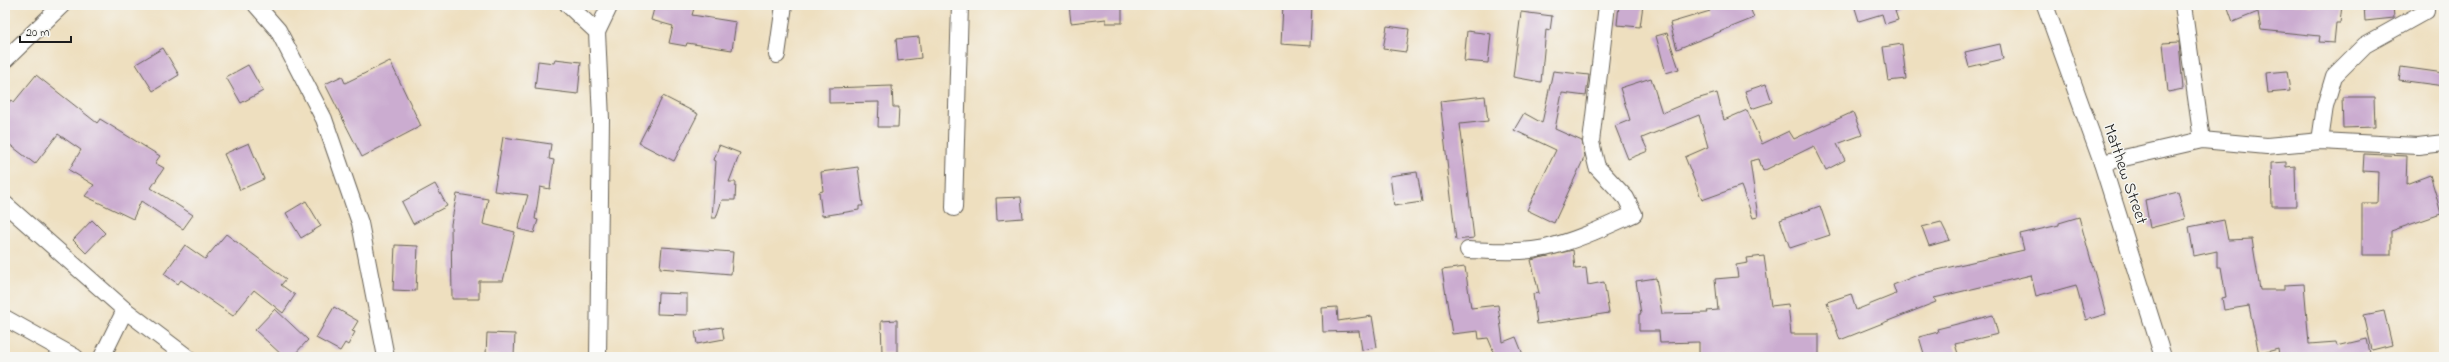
<svg xmlns="http://www.w3.org/2000/svg" width="2449" height="362" viewBox="0 0 2449 362" font-family="'Indie Flower',sans-serif">
	<style>
		.building { fill: #cbacd0 }
		.lines { fill: none; stroke-linecap: round; stroke-linejoin: round }
		.street-casing { stroke: #666055; stroke-width: 18 }
		.street { stroke: #fff; stroke-width: 16 }
		.labels { text-anchor: middle; dominant-baseline: central; stroke-width: 3; stroke-linejoin: round; paint-order: stroke }
		.street-label { font-size: 17px; fill: #1c1c1c; stroke: #f6f6f2 }
	</style>
	<rect width="100%" height="100%" fill="#f6f6f2"/>
	<filter id="ink" filterUnits="userSpaceOnUse"><feTurbulence type="fractalNoise" baseFrequency=".025" numOctaves="2"/><feDisplacementMap in="SourceGraphic" scale="8" xChannelSelector="R" yChannelSelector="G"/><feConvolveMatrix kernelMatrix="1 2 1 2 8 2 1 2 1" color-interpolation-filters="sRGB"/></filter>
	<filter id="wash" filterUnits="userSpaceOnUse"><feTurbulence type="fractalNoise" baseFrequency=".012" numOctaves="4" result="noise"/><feDisplacementMap in="SourceGraphic" scale="16" xChannelSelector="R" yChannelSelector="G"/><feGaussianBlur stdDeviation="0.9" result="paint"/><feColorMatrix in="noise" values="0 0 0 0 0 0 0 0 0 0 0 0 0 0 0 0 0 1.4 0 .05"/><feComposite in="paint" operator="in"/></filter>
	<g filter="url(#wash)">
		<rect width="100%" height="100%" fill="#eedfbf"/>
		<g id="blocks">
			<g class="building">
				<polygon points="655,5 695,5 692,15 736,22 732,50 687,43 686,46 669,43 673,26 651,20"/>
				<polygon points="1069,5 1122,5 1122,23 1106,23 1106,19 1071,23"/>
				<polygon points="1283,5 1312,5 1310,46 1281,44"/>
				<polygon points="1619,5 1643,5 1640,27 1617,25"/>
				<polygon points="1708,5 1749,5 1754,18 1677,49 1670,23 1710,11"/>
				<polygon points="1854,5 1900,5 1901,9 1895,11 1898,20 1885,24 1882,14 1859,21"/>
				<polygon points="2227,5 2342,5 2340,23 2336,23 2334,43 2319,42 2320,36 2261,30 2258,12 2233,22"/>
				<polygon points="2364,5 2393,5 2394,18 2365,21"/>
				<polygon points="1521,12 1552,16 1550,31 1546,30 1541,82 1513,77"/>
				<polygon points="1387,26 1409,29 1406,52 1383,49"/>
				<polygon points="1467,31 1491,34 1488,63 1464,61"/>
				<polygon points="1667,33 1679,69 1666,73 1656,36"/>
				<polygon points="919,37 921,58 898,61 896,39"/>
				<polygon points="2179,42 2183,89 2168,92 2163,43"/>
				<polygon points="1902,44 1906,79 1888,81 1883,47"/>
				<polygon points="2000,44 2003,59 1969,67 1965,52"/>
				<polygon points="163,48 179,75 153,91 136,64"/>
				<polygon points="555,59 581,62 578,94 535,89 538,61 554,63"/>
				<polygon points="390,61 421,126 362,157 325,84 342,76 345,83"/>
				<polygon points="248,65 263,91 241,103 226,77"/>
				<polygon points="2401,67 2444,73 2444,86 2399,80"/>
				<polygon points="1553,71 1589,75 1586,96 1562,93 1555,129 1582,141 1585,156 1554,223 1527,210 1556,150 1514,130 1524,113 1542,123"/>
				<polygon points="2287,71 2290,91 2268,93 2266,73"/>
				<polygon points="36,75 97,123 100,119 160,156 155,163 164,168 151,188 193,215 183,229 141,201 133,219 85,196 94,185 69,170 81,150 58,134 35,164 5,141 5,107 11,100 14,102"/>
				<polygon points="1651,78 1662,113 1693,100 1717,93 1724,120 1747,110 1762,144 1789,131 1794,139 1853,112 1862,135 1837,144 1845,160 1826,170 1814,146 1763,171 1759,159 1750,161 1758,217 1753,218 1741,186 1702,200 1685,157 1708,147 1699,115 1642,138 1648,151 1628,159 1615,126 1630,120 1620,88"/>
				<polygon points="1766,84 1772,102 1751,109 1745,91"/>
				<polygon points="892,86 893,107 899,107 898,127 878,127 879,102 829,103 829,88"/>
				<polygon points="663,96 698,114 674,161 639,143"/>
				<polygon points="1485,96 1488,121 1460,124 1474,238 1456,240 1440,101"/>
				<polygon points="2342,97 2374,97 2375,127 2343,128"/>
				<polygon points="503,137 551,144 549,159 554,160 550,189 540,187 535,219 538,220 534,233 518,229 528,195 494,191"/>
				<polygon points="249,143 264,179 240,190 224,154"/>
				<polygon points="719,145 740,153 729,182 736,182 735,200 722,200 716,218 712,218 716,161 714,160"/>
				<polygon points="2364,154 2407,156 2406,184 2430,175 2436,195 2441,214 2391,231 2391,255 2362,255 2362,203 2377,203 2378,172 2363,171"/>
				<polygon points="2286,162 2286,167 2295,166 2296,206 2272,206 2271,163"/>
				<polygon points="858,167 863,206 859,206 859,210 822,216 819,192 823,191 821,172"/>
				<polygon points="1417,172 1422,202 1394,206 1390,176"/>
				<polygon points="435,184 447,206 413,224 402,202"/>
				<polygon points="2178,192 2185,219 2150,228 2145,200"/>
				<polygon points="457,194 488,199 483,224 515,232 503,281 479,281 479,299 452,299 451,224"/>
				<polygon points="1021,197 1023,218 997,220 996,198"/>
				<polygon points="306,201 321,226 301,238 286,213"/>
				<polygon points="1820,206 1830,235 1790,248 1780,220"/>
				<polygon points="2079,217 2106,314 2086,320 2076,285 2036,296 2031,275 1934,298 1936,302 1840,340 1827,302 1851,294 1856,310 1896,294 1893,285 1920,274 2024,250 2020,234 2059,225 2059,223"/>
				<polygon points="92,220 105,233 86,253 73,240"/>
				<polygon points="2224,220 2228,240 2252,239 2260,290 2284,290 2284,285 2304,284 2309,344 2336,342 2337,346 2367,339 2370,353 2352,357 2279,357 2278,349 2259,354 2249,306 2224,310 2222,298 2226,297 2221,267 2217,267 2217,251 2194,256 2189,227"/>
				<polygon points="1941,222 1950,240 1929,246 1922,227"/>
				<polygon points="226,234 286,279 281,285 295,295 283,313 254,290 233,316 181,280 178,284 164,274 185,245 205,259"/>
				<polygon points="395,245 418,246 416,291 393,290"/>
				<polygon points="662,247 733,252 731,274 660,268"/>
				<polygon points="1573,250 1575,269 1586,268 1588,285 1604,282 1609,313 1537,324 1533,294 1539,293 1531,260"/>
				<polygon points="1764,256 1771,306 1788,304 1791,334 1819,334 1819,357 1699,355 1699,342 1660,343 1659,331 1639,331 1639,314 1641,314 1636,281 1656,278 1662,314 1708,313 1707,311 1718,310 1715,279 1738,277 1736,265 1748,263 1747,258"/>
				<polygon points="1465,267 1471,308 1498,305 1503,342 1516,337 1524,357 1496,357 1488,338 1479,339 1478,331 1452,334 1442,270"/>
				<polygon points="658,293 687,294 687,315 657,314"/>
				<polygon points="334,307 358,321 352,331 355,332 348,345 345,343 340,351 316,338"/>
				<polygon points="1337,307 1338,321 1372,316 1377,347 1362,350 1359,331 1323,332 1322,308"/>
				<polygon points="275,309 308,340 292,357 284,357 255,330"/>
				<polygon points="2384,311 2392,345 2372,350 2364,315"/>
				<polygon points="1993,315 1998,334 1955,344 1959,357 1925,357 1919,337 1938,332 1937,329"/>
				<polygon points="897,320 897,353 882,353 881,321"/>
				<polygon points="722,327 724,339 697,344 695,331"/>
				<polygon points="487,333 515,334 514,356 486,355"/>
			</g>
		</g>
	</g>
	<g filter="url(#ink)">
		<use href="#blocks" fill-opacity="0" stroke="#666055" stroke-width="1"/>
		<g class="lines">
			<g class="street-casing">
				<g id="street">
					<polyline points="256,5 278,30 324,119 360,223 386,357"/>
					<polyline points="568,5 597,32 601,119 598,357"/>
					<polyline points="2045,5 2102,163 2163,357"/>
					<polyline points="2183,5 2202,140"/>
					<polyline points="597,32 610,5"/>
					<polyline points="777,55 784,5"/>
					<polyline points="5,60 62,5"/>
					<polyline points="2320,141 2325,106 2334,76 2365,45 2426,11 2426,5"/>
					<polyline points="2102,163 2202,140 2267,146 2320,141 2418,146 2444,143"/>
					<polyline points="5,204 125,310 187,357"/>
					<polyline points="954,208 960,5"/>
					<path d="M1468 250C1493 251 1520 253 1545 248 1576 241 1605 227 1634 214L1626 198 1597 167 1591 142 1607 5"/>
					<polyline points="5,318 75,357"/>
					<polyline points="102,357 125,310"/>
				</g>
			</g>
			<use href="#street" class="street"/>
		</g>
	</g>
	<g class="labels">
		<g class="street-label">
			<text transform="translate(2125 174) rotate(71)">Matthew Street</text>
		</g>
	</g>
	<rect width="2449" height="362" fill="none" stroke="#f6f6f2" stroke-width="20"/>
	<path d="M20 36v6h51v-6" fill="none" stroke="#1c1c1c" stroke-width="2"/>
	<text x="26" y="36" font-size="12" fill="#1c1c1c" stroke="#f6f6f2" stroke-width="3" paint-order="stroke">20 m</text>
</svg>
